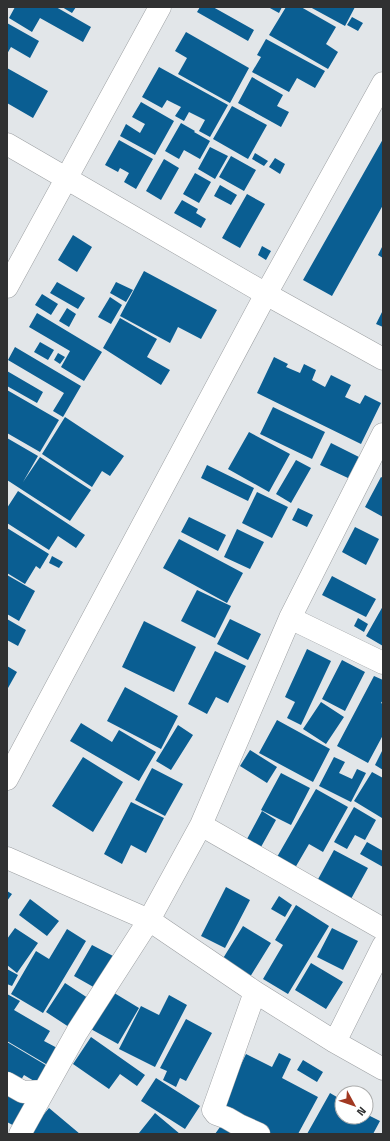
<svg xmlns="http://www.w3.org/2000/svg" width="390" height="1141" viewBox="0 0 390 1141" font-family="'Titillium Web',sans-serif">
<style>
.building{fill:#0a5e92}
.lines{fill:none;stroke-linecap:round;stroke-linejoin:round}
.minor-casing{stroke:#9da0a3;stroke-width:23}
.minor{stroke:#fff;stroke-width:22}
</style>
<rect width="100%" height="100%" fill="#e2e6e9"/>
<path class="building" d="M15,7H56L91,27L83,42L40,18L32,32L9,18Z
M62,7H76L72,13Z
M200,7H213L254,30L248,41L197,12Z
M268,7H282L279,13Z
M286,7H301L336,27L326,44L338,52L328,69L269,35Z
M310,7H355L345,26Z
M352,17L363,23L358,31L347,25Z
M7,23L39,41L30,58L11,47L7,54Z
M186,32L249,68L230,103L178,74L187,58L175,51Z
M266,39L325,71L315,88L297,78L289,92L252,72L261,57L257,55Z
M159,67L228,105L210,137L199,131L205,120L189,112L184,121L175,116L181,107L167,100L162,108L142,97Z
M7,68L48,91L33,118L7,103Z
M252,77L283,95L277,106L289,112L281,127L238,103Z
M141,102L174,121L155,155L120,136L126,124L140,133L145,124L132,117Z
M232,106L267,125L248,159L213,139Z
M181,123L195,131L194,132L210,141L200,159L184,150L179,159L165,151Z
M383,139V205L332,296L303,280Z
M119,140L153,159L136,189L124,182L129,173L120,168L118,172L105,165Z
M210,147L228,156L215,179L198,169Z
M255,153L268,161L264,166L252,159Z
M231,156L256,170L244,191L219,177Z
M275,158L285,164L280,174L269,167Z
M164,159L179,168L161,200L146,191Z
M195,173L211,182L199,203L183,194Z
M220,185L237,195L231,205L214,196Z
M247,194L265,204L240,248L222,238Z
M182,200L198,209L196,213L206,219L201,228L174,213Z
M73,235L92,247L77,272L58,260Z
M383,245V258L378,255Z
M262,246L271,251L266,260L258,255Z
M144,271L217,310L201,339L178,327L170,343L120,316Z
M57,282L85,298L78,309L50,293Z
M116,282L133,290L126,302L110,293Z
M42,294L58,304L51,315L35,305Z
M110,297L122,305L111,324L98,317Z
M67,308L76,314L69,327L59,321Z
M383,310V327L376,324Z
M37,313L102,352L84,381L61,367L70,351L29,327Z
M120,318L157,339L147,357L170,370L161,385L103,348Z
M40,342L54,350L48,360L34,352Z
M15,347L81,386L63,417L53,411L64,393L8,360Z
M58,353L65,357L60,364L54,360Z
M274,357L288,364L286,367L300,373L304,364L316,370L312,380L325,387L331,375L351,385L345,397L360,404L365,395L381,403L361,444L257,393Z
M7,371L43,392L37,403L7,386Z
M7,390L59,420L40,452L7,433Z
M273,407L325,432L312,459L260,434Z
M65,417L124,456L110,476L102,471L92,487L42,454Z
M249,432L290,454L269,492L228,469Z
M7,438L38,456L23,482L40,457L91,490L70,521L7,480Z
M331,443L359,457L348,478L320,465Z
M296,460L311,468L291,503L276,494Z
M207,465L254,488L248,501L201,478Z
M381,477L383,478V517L365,507Z
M18,491L85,535L76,548L58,536L49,550L7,523V508Z
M257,492L288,507L272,538L242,523Z
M298,508L313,515L307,527L292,520Z
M189,517L226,535L218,551L181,532Z
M355,527L379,539L366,565L342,552Z
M7,528L49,554L40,569L36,566L25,584L7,573Z
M237,529L264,542L250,569L224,557Z
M179,539L243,573L227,603L163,568Z
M52,556L63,562L59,568L49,563Z
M7,575L35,591L19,621L7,614Z
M332,576L376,599L366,617L322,595Z
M197,590L231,606L215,638L181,621Z
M383,606V646L366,636Z
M358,618L368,624L364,632L354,626Z
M7,619L26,630L18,646L7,640Z
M230,619L261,634L248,660L217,644Z
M144,621L196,647L174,692L122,667Z
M307,649L331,661L301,725L287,718L295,702L285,697Z
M215,651L246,666L228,703L216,697L207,714L188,704Z
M342,660L365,672L345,711L322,699Z
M7,666L17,672L8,688L7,687Z
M374,676L383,680V700L381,703L383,704V735L368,763L337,746Z
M125,687L178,716L161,749L107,721Z
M321,702L344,717L326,744L303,729Z
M277,720L330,749L313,782L259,753Z
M81,723L112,742L119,730L156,752L139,781L70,741Z
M178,725L193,735L171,770L156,761Z
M383,749V770L375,765Z
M250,750L277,767L267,783L240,766Z
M83,757L123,782L93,832L52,806Z
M334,757L345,762L339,773L352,779L357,769L366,773L351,802L319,786Z
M152,768L183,784L165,816L135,800Z
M372,772L383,778V816L382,818L354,801Z
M281,773L310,788L291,825L261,810Z
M316,789L348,807L323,852L309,844L295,868L277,857Z
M131,802L164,818L146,853L131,845L122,864L104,854Z
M354,807L376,820L365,840L355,835L347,849L334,842Z
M262,811L276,820L261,847L247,839Z
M367,842L383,851V867L360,854Z
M334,850L368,868L351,899L317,881Z
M226,887L250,900L225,948L201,936Z
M7,891L12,894L7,901Z
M279,896L292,905L285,917L271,909Z
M30,899L59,921L47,936L19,915Z
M296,905L329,926L288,994L263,979L283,945L275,940Z
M243,926L271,943L250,977L222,960Z
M15,928L38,943L17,973L7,965V939Z
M332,928L358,941L343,970L317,957Z
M67,929L86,941L43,1013L11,994L36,951L49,959Z
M92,945L115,957L97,989L74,976Z
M311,963L343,982L326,1009L295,990Z
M7,969L18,975L12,986L7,984Z
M65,983L91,1000L72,1029L46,1012Z
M111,991L139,1008L118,1044L89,1028Z
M7,994L20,1001L14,1010L50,1031L44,1041L61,1050L51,1067L7,1041Z
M169,995L187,1005L155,1067L119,1049L141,1006L159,1015Z
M186,1019L212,1033L186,1081L180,1078L176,1087L163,1080L167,1071L160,1068Z
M91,1037L145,1075L137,1086L120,1074L109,1089L73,1064Z
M7,1042L49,1067L39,1084L24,1075L18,1085L7,1079Z
M279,1053L291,1059L282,1078L318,1097L298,1134H270L219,1110L246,1054L272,1067Z
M303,1060L323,1072L317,1082L297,1070Z
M156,1078L200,1106L185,1129L141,1101Z
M7,1087L35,1103L20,1129L7,1122Z
M330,1093L342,1100V1117H366V1114L380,1121L373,1134H307Z
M49,1108L80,1134H33L30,1131Z
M155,1113L180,1134H141L139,1133Z
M225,1120L244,1134H215Z"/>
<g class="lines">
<defs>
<path id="minor" d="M7,144L266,294L383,359
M7,287L160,7
M290,618L383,663
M7,779L266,294L383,83
M201,825L383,929
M7,858L149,920L255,992L335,1042L383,1069
M255,992L213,1110L216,1114L227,1118L239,1125L259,1134
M335,1042L383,946
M7,1083L23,1092L43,1091
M20,1134L77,1032L149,920L201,825L290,618L383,434"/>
</defs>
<use href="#minor" class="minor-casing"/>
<use href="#minor" class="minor"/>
</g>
<rect width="390" height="1141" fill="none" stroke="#303132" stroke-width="16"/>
<g transform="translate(354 1105) rotate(130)"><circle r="19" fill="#ffffff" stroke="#acadad"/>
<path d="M0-3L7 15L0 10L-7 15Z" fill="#a13821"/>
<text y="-6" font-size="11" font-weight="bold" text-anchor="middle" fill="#303132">N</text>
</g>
</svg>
